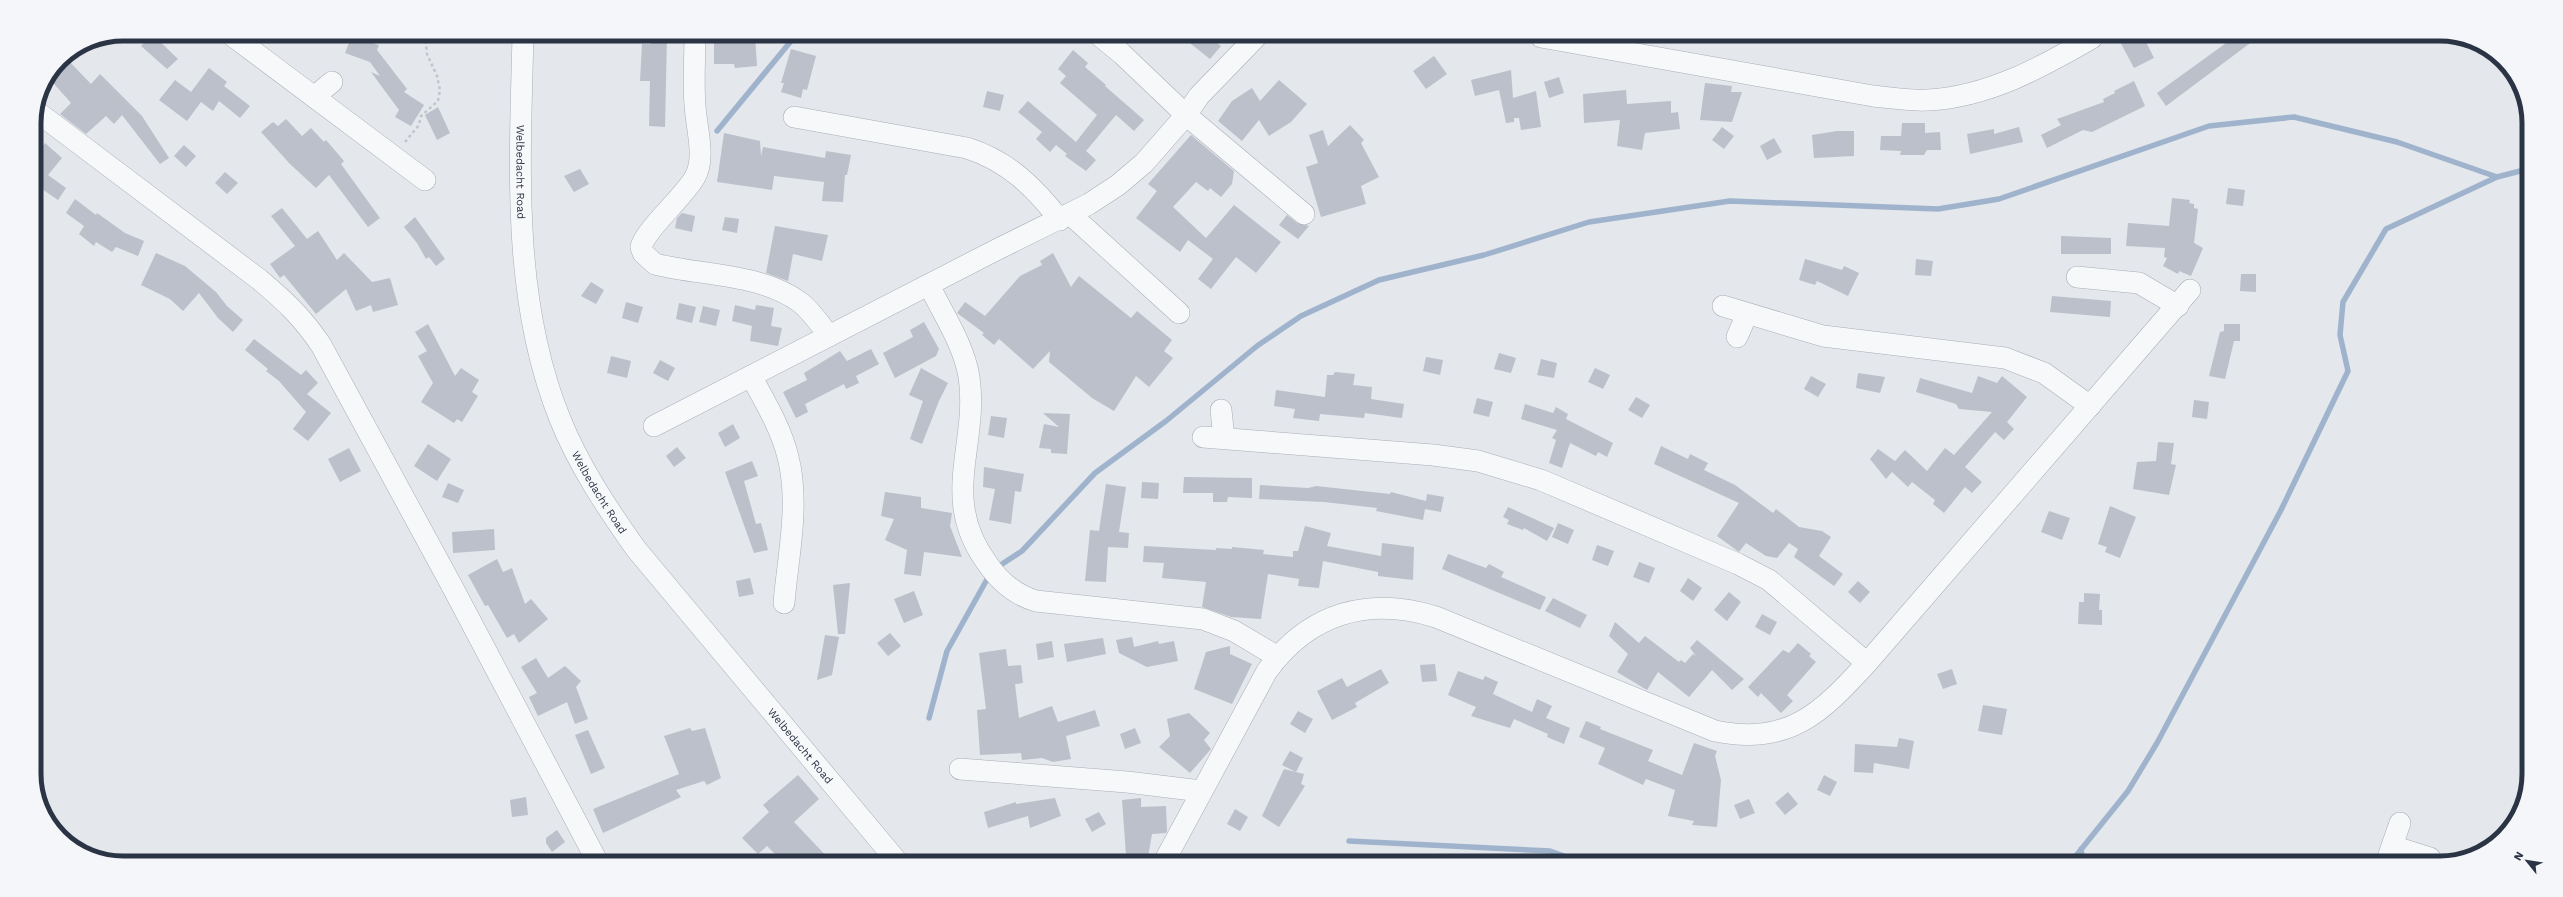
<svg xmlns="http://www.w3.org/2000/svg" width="2563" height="897" viewBox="0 0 2563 897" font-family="'Work Sans',sans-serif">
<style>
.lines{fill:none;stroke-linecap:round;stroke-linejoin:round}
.stream{stroke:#9fb4cc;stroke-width:5.5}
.building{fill:#bbc0ca}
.minor-casing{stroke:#a9aeb7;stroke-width:22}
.path{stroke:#c2c5cb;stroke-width:2.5;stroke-dasharray:3 3;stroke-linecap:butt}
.minor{stroke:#f7f8fa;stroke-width:21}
.labels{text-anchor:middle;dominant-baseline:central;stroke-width:3;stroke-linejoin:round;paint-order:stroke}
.street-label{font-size:11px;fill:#2b3445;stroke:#f4f6f9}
.rim{fill:none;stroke:#2b3445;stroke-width:5}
</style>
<rect width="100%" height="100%" fill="#e4e7ec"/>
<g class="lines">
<path class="stream" d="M717,131L796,35
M996,568L1022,551L1095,473L1166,421L1257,346L1301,316L1379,280L1484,255L1589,222L1730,201L1938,209L1999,199L2209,126L2294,117L2397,142L2497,177
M929,718L947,651L990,574
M1349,841L1550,851L1578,861
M2081,849L2083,862
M2071,862L2128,791L2157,743L2281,510L2348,371L2340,335L2343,302L2386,229L2497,177L2528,169"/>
</g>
<path class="building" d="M152,34L178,59L167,69L141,46Z
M361,34H366L372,43L379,45L377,50L407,89L404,92L424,105L411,126L395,117L399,110L371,72L380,76L370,62L345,53L352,35L358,37Z
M651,35H667L665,127L649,126L650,81H640L642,44H651Z
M714,35H755L757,66L735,68L734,64H714Z
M1181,36H1208L1221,46L1210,59Z
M2118,38H2144L2154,58L2134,68Z
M2233,38H2257L2166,106L2157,93Z
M791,49L816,56L807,90L803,89L801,98L781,92L784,83H781Z
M1073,50L1088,63L1085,67L1106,85L1105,86L1144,120L1134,131L1116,115L1086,151L1096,160L1086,171L1065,156L1067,154L1056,145L1050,152L1036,139L1042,132L1018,112L1028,101L1076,142L1097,115L1060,83L1066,76L1058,69Z
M1434,56L1447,74L1426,89L1413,71Z
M66,58L91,84L100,74L142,116L169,158L160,164L122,115L114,124L106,116L86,134L60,114L71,103L48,77Z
M209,68L227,82L224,86L250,106L240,118L219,101L213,111L201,102L187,121L159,100L175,80L191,92Z
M1511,70L1513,98L1536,91L1541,127L1521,130L1519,118H1514V122L1506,123L1499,90L1475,96L1471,80Z
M1559,77L1564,93L1549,98L1544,82Z
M1279,80L1307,104L1291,122L1269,136L1259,120L1242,141L1218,121L1232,101L1252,88L1260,101Z
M2134,81L2145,106L2092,132L2083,130L2047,148L2041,135L2061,125L2057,119L2104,102L2103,99L2115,93L2114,91Z
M1705,83L1732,86L1731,92H1742L1732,122L1700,120Z
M1626,90L1627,104L1671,101V113L1678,112L1680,129L1645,133L1642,150L1617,146L1620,120L1584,123L1583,94Z
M987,91L1004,95L1000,111L983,107Z
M438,107L450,133L437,140L425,115Z
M286,119L302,136L311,128L324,142L326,140L344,161L341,164L380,218L368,227L329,175L316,188L290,164L261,132L273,122L278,126Z
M1902,123H1925V133L1940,132L1941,150H1927L1924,155H1900L1901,151L1880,150L1881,136H1901Z
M1350,125L1364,140L1361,143L1379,177L1361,186L1366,204L1321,217L1306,167L1318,163L1309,135L1323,130L1328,146Z
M1722,127L1734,136L1724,149L1712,140Z
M2019,127L2023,142L1970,154L1967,134L1994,129V134Z
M1837,131H1854V156L1814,158L1812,135Z
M724,133L760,141L761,156L763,147L825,158L826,151L851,155L847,175H845L843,202L822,201L824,182L774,176L772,190L717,182Z
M1191,135L1234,171L1232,184L1221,197L1210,188L1208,191L1196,182L1173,207L1206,238L1234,205L1281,242L1256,273L1236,257L1211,289L1198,279L1213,259L1188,240L1180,252L1136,218L1157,191L1148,184Z
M1774,138L1782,152L1767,160L1760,146Z
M45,143L62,158L48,175L66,188L58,200L39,187L34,193V157Z
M184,145L196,156L186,167L174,156Z
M580,169L589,184L574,192L564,176Z
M225,172L238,183L227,194L215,183Z
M2228,188L2245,190L2243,206L2226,204Z
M2172,198L2190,200L2189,203L2194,204V208L2198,209L2194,243L2203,248L2191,276L2179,271L2178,274L2163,266L2167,258L2164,257L2165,248L2126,246L2128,223L2169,226Z
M75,199L96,215L97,213L125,233L144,241L138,256L116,247L112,252L96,242L94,246L79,234L84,226L66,213Z
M282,208L307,239L318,231L337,260L344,253L372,282L390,278L398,305L373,312L371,305L356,311L346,289L316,314L284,275L280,278L270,264L295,246L271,216Z
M682,213L695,216L692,232L675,228L677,218Z
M1287,215L1297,223L1309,226L1298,239L1279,225Z
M415,217L445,259L436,266L429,257L426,259L417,243L404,227Z
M725,217L739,219L737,233L722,230Z
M775,226L828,235L822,261L793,254L788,281L766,273Z
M2061,236L2111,238V254H2061Z
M156,253L185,266L216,292L227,306L243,320L233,332L218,318L199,293L183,311L170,299L141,285Z
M1053,253L1071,287L1079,276L1131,318L1137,311L1172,340L1164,351L1173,358L1149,387L1136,376L1114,411L1092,398L1049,362L1050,351L1033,369L999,339L994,345L982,335L984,333L957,313L965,302L985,316L1020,276L1042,265L1040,261Z
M1805,259L1842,270L1844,266L1859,273L1848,296L1817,281L1815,285L1799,280Z
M1916,259L1933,261L1931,276L1915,275Z
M2241,274H2256V292L2240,291Z
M591,282L604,290L596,304L581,296Z
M2052,296L2111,301L2110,317L2050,312Z
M626,302L643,307L638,323L622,318Z
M679,303L696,307L692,323L676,319Z
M735,305L755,310L756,305L774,308L771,326L782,328L778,346L750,341L752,326L732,321Z
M703,306L720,310L716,326L699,322Z
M924,322L939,349L936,356L895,378L883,353L913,337L910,330Z
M428,324L455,376L461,368L479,380L472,392L478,396L462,422L457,419L454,423L421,402L433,383L418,356L427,351L415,332Z
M2224,324H2240V341H2234L2225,379L2209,376L2220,332L2224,331Z
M254,339L301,375L306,370L318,383L307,394L331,413L308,441L293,429L306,412L279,381L266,371L268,369L245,350Z
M871,349L879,364L856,376L859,383L846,389L844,384L805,404L808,412L796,418L783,392L807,380L804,373L840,351L847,361Z
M1499,353L1516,358L1511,373L1494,369Z
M611,356L631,361L627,378L607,373Z
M1426,357L1443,360L1440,375L1423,371Z
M1541,359L1557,363L1554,378L1537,375Z
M660,360L675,368L668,381L653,373Z
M921,368L948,383L939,401L922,444L910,439L923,401L909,395Z
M1595,368L1610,375L1603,389L1588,382Z
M1335,372L1355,374L1353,385L1372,387L1371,399L1404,404L1402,418L1365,413L1364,418L1320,414L1319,421L1293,418L1295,409L1274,406L1276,390L1325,397L1327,375H1333Z
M1858,373L1885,377L1880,393L1856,388Z
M1811,376L1826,384L1818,397L1804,389Z
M1978,376L1997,383L2002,376L2027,397L2007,422L2014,429L2004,440L1995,432L1965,467L1982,482L1972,493L1965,487L1944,513L1933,504L1935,500L1912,482L1908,487L1892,472L1886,479L1870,459L1878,449L1895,461L1905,450L1927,471L1945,448L1954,455L1992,412L1959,409L1956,404L1916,392L1920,378L1972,393Z
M1636,397L1650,405L1642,418L1628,410Z
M1477,398L1493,402L1489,417L1473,413Z
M2194,400L2209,402L2207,419L2192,417Z
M1525,404L1553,413L1556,407L1568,414L1566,419L1613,443L1607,457L1598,452L1596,456L1570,443L1562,468L1549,463L1556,440L1552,438L1557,430L1521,419Z
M1043,413L1070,414L1067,454L1051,453V449L1039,448L1044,424L1059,427Z
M991,416L1007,418L1004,438L988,435Z
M733,424L740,438L725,447L718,433Z
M2158,442L2174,443L2171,464L2176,465L2169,495L2133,489L2137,462L2156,461Z
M428,444L451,459L437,481L414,466Z
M1661,446L1688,459L1690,454L1708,463L1704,470L1735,485L1773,513L1776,509L1799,527L1822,531L1831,537L1819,556L1843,574L1834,586L1794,557L1798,549L1789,543L1777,558L1766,556L1746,543L1739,552L1717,536L1739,503L1654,464Z
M677,447L686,458L674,467L666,456Z
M349,448L361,471L340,482L328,459Z
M752,461L758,476L744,481L756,524L761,523L768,550L754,553L725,472Z
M984,467L1024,474L1021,492L1015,491L1011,524L989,520L995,489L983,487Z
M1184,477L1252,478V498L1228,497L1227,502H1213V493H1183Z
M1142,482L1159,483L1158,499L1141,498Z
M448,483L464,490L458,503L442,497Z
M1106,484L1126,487L1119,532L1129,533L1128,548L1108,547L1106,582L1085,581L1090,530L1099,531Z
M1260,485L1308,488L1316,486L1390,494L1391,492L1426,501L1427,494L1444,497L1441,512L1425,509L1423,520L1376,511L1377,508L1324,502L1259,499Z
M885,492L921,497V508L952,513L950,526L962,557L924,552L921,576L904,574L907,550L885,540L894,519L881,516Z
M2110,506L2136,517L2120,558L2105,552L2107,547L2098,544Z
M1508,507L1554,528L1547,541L1524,528L1523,530L1507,524L1509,520L1503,517Z
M2049,511L2070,518L2062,540L2041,532Z
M1558,523L1574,530L1568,544L1552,537Z
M1305,526L1331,533L1327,546L1381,556L1382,543L1414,547L1413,580L1378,576V572L1323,561L1319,588L1298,586L1299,579L1268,574L1261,619L1231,617L1202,607L1206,582L1162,578L1164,563L1143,562L1144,546L1216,550V548L1232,549V547L1264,550L1263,554L1293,557V551H1298Z
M494,529L495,550L453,553L452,532Z
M1597,545L1614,551L1608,566L1592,560Z
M1448,554L1486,568L1489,564L1504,572L1501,577L1546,597L1540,610L1442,569Z
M497,559L503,572L512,568L525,604L531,599L548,619L519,643L514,634L507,638L488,605L485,606L468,575Z
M1639,562L1655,568L1649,583L1633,577Z
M750,578L754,594L739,597L736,581Z
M1688,578L1702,588L1693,601L1680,591Z
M1858,581L1870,592L1860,603L1848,592Z
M850,583L845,634H838L833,585Z
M914,591L923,615L904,623L894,599Z
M1729,592L1741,602L1727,621L1714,610Z
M2084,593L2100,594L2099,610H2102V625L2078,624L2079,602H2084Z
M1553,598L1587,615L1580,628L1545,611Z
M1762,614L1777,622L1770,635L1755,627Z
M1615,622L1639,643L1645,636L1679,662L1681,660L1685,663L1693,654L1696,656L1690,648L1697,640L1744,679L1732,690L1712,670L1689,697L1658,672L1647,690L1617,672L1628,654L1609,636Z
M890,633L901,646L888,656L877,643Z
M825,635L839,637L832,675L817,680Z
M1132,637L1134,647L1158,641L1159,644L1174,641L1178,661L1147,667L1119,653L1116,640Z
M1103,638L1106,654L1067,662L1064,644Z
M1052,641L1054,657L1038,660L1036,644Z
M1798,643L1811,654L1809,656L1816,662L1787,695L1793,701L1781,713L1761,693L1758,697L1748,687L1783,650L1789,653Z
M1230,646V654L1252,664L1232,704L1194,689L1206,652Z
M1006,649L1008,666L1021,665L1023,683L1015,684L1019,718L1052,706L1058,722L1095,710L1100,726L1066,736L1071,759L1053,762L1042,758L1022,760L1021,753L980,755L977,710L986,709L979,653Z
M536,658L548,678L565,666L581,681L576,687L588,719L575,724L567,702L538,716L529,697L537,693L521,667Z
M1435,664L1437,681L1422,682L1420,665Z
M1381,669L1389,683L1355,703L1357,707L1332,720L1317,691L1342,678L1347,687Z
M1952,669L1957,684L1943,689L1937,674Z
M1458,671L1483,680L1485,676L1498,682L1493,694L1532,712L1537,699L1552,706L1546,718L1570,728L1564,744L1547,737L1548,734L1514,719L1510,728L1471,716L1476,707L1448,695Z
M1983,705L2007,709L2002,735L1978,731Z
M1298,711L1313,719L1305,733L1290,724Z
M1189,713L1210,733L1204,740L1211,749L1190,773L1159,747L1170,736L1167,719Z
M1586,721L1601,727L1600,729L1653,750L1648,761L1682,775L1694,743L1717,751L1715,756L1721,780L1717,827L1692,825L1694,821L1668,816L1675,790L1646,779L1643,785L1598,764L1605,748L1579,737Z
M690,728L692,731L705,728L721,778L707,785L704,781L676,790L681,797L603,833L593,809L679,774L664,736Z
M1135,728L1141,743L1125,749L1120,734Z
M588,730L605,768L591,774L575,735Z
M1899,738L1914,741L1909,769L1874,763L1873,773L1854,772L1855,744L1897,747Z
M1290,751L1303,758L1296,772L1282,765Z
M1284,769L1304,774L1301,784L1305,786L1279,827L1262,816Z
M798,775L819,799L794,822L830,860H781L767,846L758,854L742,838L769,812L763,805Z
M1824,775L1837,782L1830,796L1817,790Z
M1788,792L1798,804L1785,815L1775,803Z
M526,797L528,815L512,817L510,800Z
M1055,798L1061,816L1030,828L1028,816L988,828L984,812L1016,802V804Z
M1141,798V807L1166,806L1167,831L1166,833L1152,834L1148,857L1126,855L1122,800Z
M1749,799L1755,813L1740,819L1734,805Z
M1235,809L1248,817L1240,831L1227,824Z
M1099,812L1106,824L1092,832L1085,819Z
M557,830L565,842L552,852L546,843V838Z"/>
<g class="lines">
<defs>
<g id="minor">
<path d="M230,34L425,180"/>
<path id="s1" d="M523,35C520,163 511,298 560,419C579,466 607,508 636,549L896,860"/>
<path d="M695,35C695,58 693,82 695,105C696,127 706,157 695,177C683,198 645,230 641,247L643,253L655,264C702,276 761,273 801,303C812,312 820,324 829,336"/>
<path d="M1100,36L1122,54L1186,115L1304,214"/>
<path d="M1541,37L1873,96C1891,98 1910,101 1928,100C1988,97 2042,67 2092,38"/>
<path d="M314,97L332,82"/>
<path d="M36,111L260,280C286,302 302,317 321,345L453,588L596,859"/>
<path d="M794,117L967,148C1008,161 1034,187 1060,220"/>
<path d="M1070,214L1179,313"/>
<path d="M2077,277L2139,283L2178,306"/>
<path d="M929,285C943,314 964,345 969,377C979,445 939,498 987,563C999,581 1016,595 1036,601L1203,619L1234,631L1278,657"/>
<path d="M1723,306L1823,336L2005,358L2044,373L2090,406"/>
<path d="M1737,337L1747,314"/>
<path d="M751,376C765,402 781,428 788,457C800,504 788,555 784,603"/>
<path d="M1221,410L1224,438"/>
<path d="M654,426L998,249L1089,204L1118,185L1144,163L1186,115L1199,96L1257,36"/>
<path d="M1203,437L1433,455L1478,461L1541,480L1738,564L1769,580L1867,663"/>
<path d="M960,769L1127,782L1201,791"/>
<path d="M2392,846L2430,858"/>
<path d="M1165,860L1267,671C1309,613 1368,596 1436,617L1715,731C1789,746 1821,713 1867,663L2190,290"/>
<path d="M2386,863L2400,823"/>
</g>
</defs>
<use href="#minor" class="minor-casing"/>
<path class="path" d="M405,142L419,125L421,116L438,101L440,90L437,76L427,54L425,35"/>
<use href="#minor" class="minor"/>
</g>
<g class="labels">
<g class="street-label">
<text stroke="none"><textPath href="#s1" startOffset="137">Welbedacht Road</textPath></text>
<text stroke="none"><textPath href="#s1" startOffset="472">Welbedacht Road</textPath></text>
<text stroke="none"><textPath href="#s1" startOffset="796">Welbedacht Road</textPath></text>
</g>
</g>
<path d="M0 0H2563V897H0ZM123 41H2440A82 82 0 0 1 2522 123V774A82 82 0 0 1 2440 856H123A82 82 0 0 1 41 774V123A82 82 0 0 1 123 41Z" fill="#f4f6f9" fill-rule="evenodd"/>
<path class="rim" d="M123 41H2440A82 82 0 0 1 2522 123V774A82 82 0 0 1 2440 856H123A82 82 0 0 1 41 774V123A82 82 0 0 1 123 41Z"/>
<g transform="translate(2527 861) rotate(300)" stroke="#f4f6f9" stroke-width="3" paint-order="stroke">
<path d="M0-3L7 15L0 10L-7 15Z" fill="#2b3445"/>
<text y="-6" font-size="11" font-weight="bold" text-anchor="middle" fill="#2b3445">N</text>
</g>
</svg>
